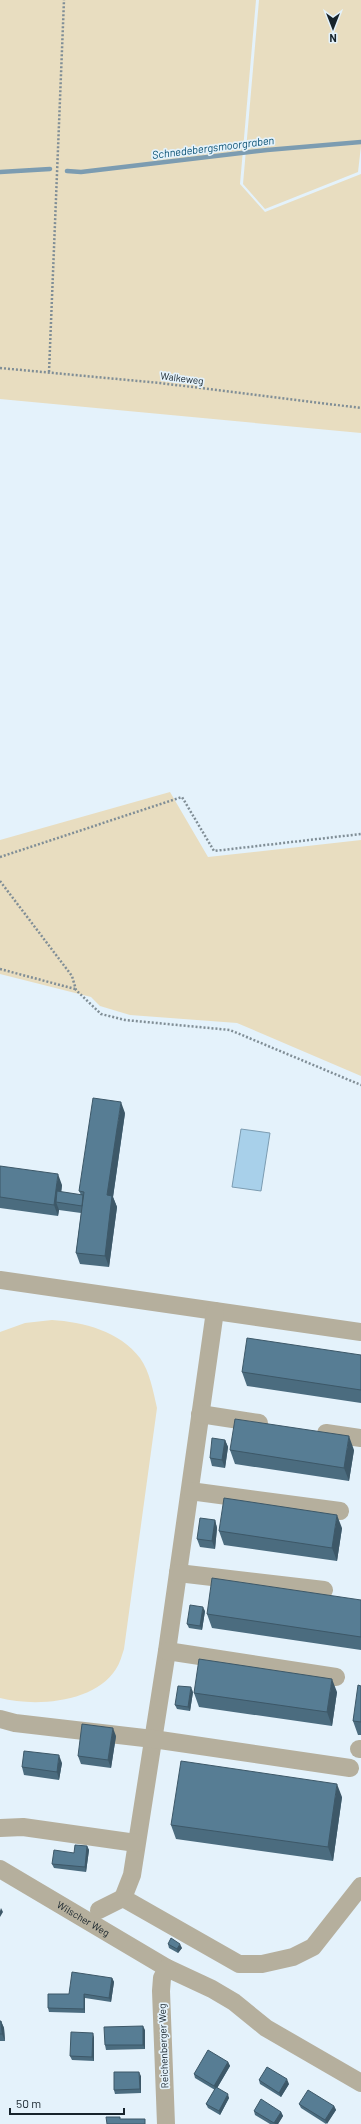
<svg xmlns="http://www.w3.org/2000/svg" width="361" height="2124" viewBox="0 0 361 2124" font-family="Barlow,sans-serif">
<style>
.green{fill:#e8ddc0}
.water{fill:#a8d0ea;stroke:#7c9cb1}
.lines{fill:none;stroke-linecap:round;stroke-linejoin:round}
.stream{stroke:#7c9cb1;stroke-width:4.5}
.path{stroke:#808e96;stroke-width:2.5;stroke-dasharray:2 2;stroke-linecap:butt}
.minor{stroke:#b5af9d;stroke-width:18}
.wall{fill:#4b6c7f}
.shaded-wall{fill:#3d5868}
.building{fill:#577d94;stroke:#3d5868}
.labels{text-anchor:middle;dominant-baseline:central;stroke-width:3.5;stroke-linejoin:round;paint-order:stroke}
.street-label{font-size:10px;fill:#16232b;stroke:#e4f2fb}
.water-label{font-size:11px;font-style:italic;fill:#0b5274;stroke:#e4f2fb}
</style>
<rect width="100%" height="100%" fill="#e4f2fb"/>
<path class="green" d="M0,0H256L240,184L265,212L361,174V433L0,399Z
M259,0H361V146L358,172L265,209L243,184Z
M170,792L208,857L361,840V1076L237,1023L130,1015L100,1006L91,997L0,974V840Z
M52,1320C83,1322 120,1331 140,1358C150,1372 153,1391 157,1408L124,1649C122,1655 120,1663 116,1669C95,1703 35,1707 0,1698V1332L25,1323Z"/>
<path class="water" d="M241,1129L270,1133L261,1191L232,1187Z"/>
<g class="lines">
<path class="stream" d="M67,171L81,172L267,150L361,142
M0,172L50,169"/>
<path class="path" d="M0,368L160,383L361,408
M49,372L64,0
M0,857L182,797L214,851L361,834
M0,881L72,976L76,990L101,1014L125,1020L230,1030L361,1085
M0,969L75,989"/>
<g class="minor">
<path d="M0,1280L361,1332"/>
<path d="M215,1311L167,1651L132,1875L123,1898L239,1964H262L293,1957L313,1947L361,1886"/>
<path d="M200,1414L259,1423"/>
<path d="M326,1433L361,1438"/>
<path d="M190,1491L340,1511"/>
<path d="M178,1573L324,1590"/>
<path d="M167,1651L336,1677"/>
<path d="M0,1719L15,1723L153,1739L350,1768"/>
<path d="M359,1749H361"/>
<path d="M0,1828L23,1827L136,1843"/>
<path id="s1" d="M0,1869L167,1968L212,1989L234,2002L266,2028L361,2083"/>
<path d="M99,1910L123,1898"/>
<path d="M166,2124L161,1991L162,1978L167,1968"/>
</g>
</g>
<path class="wall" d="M125,1113L113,1197L117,1207L109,1267L80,1264L76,1253L81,1213L59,1210L58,1216L0,1208V1166L62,1185L61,1192L81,1195L79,1191Z
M361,1355V1403L247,1386L242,1372Z
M225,1440L228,1447L225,1468L212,1466L210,1458Z
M230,1450H354L349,1481L235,1464Z
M215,1520L217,1528L215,1549L200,1547L197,1539Z
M342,1528L337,1561L224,1545L219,1531Z
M361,1600V1650L212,1628L207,1614Z
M205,1611L202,1630L189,1628L187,1624Z
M361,1686V1735H358L353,1721Z
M193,1692L190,1711L177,1709L175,1705Z
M337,1692L332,1726L199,1707L194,1693Z
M116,1736L111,1768L81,1764L78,1756Z
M62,1763L59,1780L24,1775L22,1767Z
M342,1797L333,1861L176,1839L171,1825Z
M87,1846L89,1850L86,1872L54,1868L52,1864Z
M168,1944L182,1948L178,1953L169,1948Z
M112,1978L114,1982L111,2002L85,1998V2013L49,2012L48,2008L69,1994Z
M0,2021H1L4,2028L5,2041H0Z
M145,2030V2049L106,2050L105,2045Z
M94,2037V2061L72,2060L70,2056Z
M228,2062L230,2066L217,2088L229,2098L220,2115L208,2108L206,2104L215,2090L195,2078L194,2074Z
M141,2076V2093L115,2094L114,2090Z
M259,2080L289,2084L281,2097L260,2084Z
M299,2104L334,2106L336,2110L326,2124L301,2108Z
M254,2111L281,2112L283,2116L278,2124H270L255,2115Z"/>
<path class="shaded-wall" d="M121,1102L125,1113L113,1197L117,1207L109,1267L105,1256L107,1195Z
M58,1174L62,1185L60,1203L56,1202L59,1210L58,1216L54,1205Z
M349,1436L354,1450L349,1481L344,1468Z
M225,1440L228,1447L225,1468L222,1460Z
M337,1515L342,1528L337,1561L332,1548Z
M215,1520L217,1528L215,1549L212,1541Z
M203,1607L205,1611L202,1630L200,1626Z
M332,1679L337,1692L332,1726L327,1712Z
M191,1687L193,1692L190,1711L188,1707Z
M113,1728L116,1736L111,1768L108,1760Z
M59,1755L62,1763L59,1780L57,1772Z
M337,1784L342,1797L333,1861L328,1847Z
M87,1846L89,1850L86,1872L85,1867Z
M1,1908L3,1912L0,1917V1911Z
M180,1944L182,1948L178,1953L177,1949Z
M112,1978L114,1982L111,2002L109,1998Z
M84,1994L85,1998V2013L84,2009Z
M1,2021L4,2028L5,2041L2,2034Z
M143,2026L145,2030V2049L143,2045Z
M93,2033L94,2037V2061L92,2057Z
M228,2062L230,2066L216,2090L214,2086Z
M139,2072L141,2076V2093L140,2089Z
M287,2079L289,2084L281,2097L279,2093Z
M228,2094L229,2098L220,2115L219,2111Z
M334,2106L336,2110L327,2124L325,2120Z
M281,2112L283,2116L278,2124H275L274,2123Z"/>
<path class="building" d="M93,1098L121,1102L107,1195L112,1196L105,1256L76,1253L84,1192L79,1191Z
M0,1166L58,1174L54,1205L0,1197Z
M57,1191L83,1195L82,1206L56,1202Z
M247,1338L361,1355V1390L242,1372Z
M235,1419L349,1436L344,1468L230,1450Z
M212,1438L225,1440L222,1460L210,1458Z
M224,1498L337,1515L332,1548L219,1531Z
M200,1518L215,1520L212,1541L197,1539Z
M212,1578L361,1600V1637L207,1614Z
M190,1605L203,1607L200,1626L187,1624Z
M199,1659L332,1679L327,1712L194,1693Z
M358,1685L361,1686V1722L353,1721Z
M178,1686L191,1687L188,1707L175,1705Z
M82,1724L113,1728L108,1760L78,1756Z
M24,1751L59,1755L57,1772L22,1767Z
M181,1761L337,1784L328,1847L171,1825Z
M75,1845L87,1846L85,1867L52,1864L54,1850L74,1853Z
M171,1938L180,1944L177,1949L168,1944Z
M72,1972L112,1978L109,1998L84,1994V2009L48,2008V1994H69Z
M0,2021H1L2,2034H0Z
M143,2026V2045H105L104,2027Z
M71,2032L93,2033L92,2057L70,2056Z
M208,2050L228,2062L214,2086L194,2074Z
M267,2067L287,2079L279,2093L259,2080Z
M114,2072H139L140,2089L114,2090Z
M216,2087L228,2094L219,2111L206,2104Z
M308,2090L334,2106L325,2120L299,2104Z
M261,2099L281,2112L274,2123L254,2111Z
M106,2117H120V2119H145V2124H107Z"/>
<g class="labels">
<g class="street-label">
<text transform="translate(182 378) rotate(7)">Walkeweg</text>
<text stroke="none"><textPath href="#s1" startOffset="97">Wilscher Weg</textPath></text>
<text transform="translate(163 2046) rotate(-92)">Reichenberger Weg</text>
</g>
<g class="water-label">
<text transform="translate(213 147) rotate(-7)">Schnedebergsmoorgraben</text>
</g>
</g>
<g transform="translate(333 28) rotate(180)" stroke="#e4f2fb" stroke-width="3" paint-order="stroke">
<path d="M0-3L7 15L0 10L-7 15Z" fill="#16232b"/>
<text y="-6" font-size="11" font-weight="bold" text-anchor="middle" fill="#16232b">N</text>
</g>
<path d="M10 2108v6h114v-6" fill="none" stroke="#16232b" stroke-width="2"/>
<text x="16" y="2108" font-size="12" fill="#16232b" stroke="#e4f2fb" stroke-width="3" paint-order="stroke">50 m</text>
</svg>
